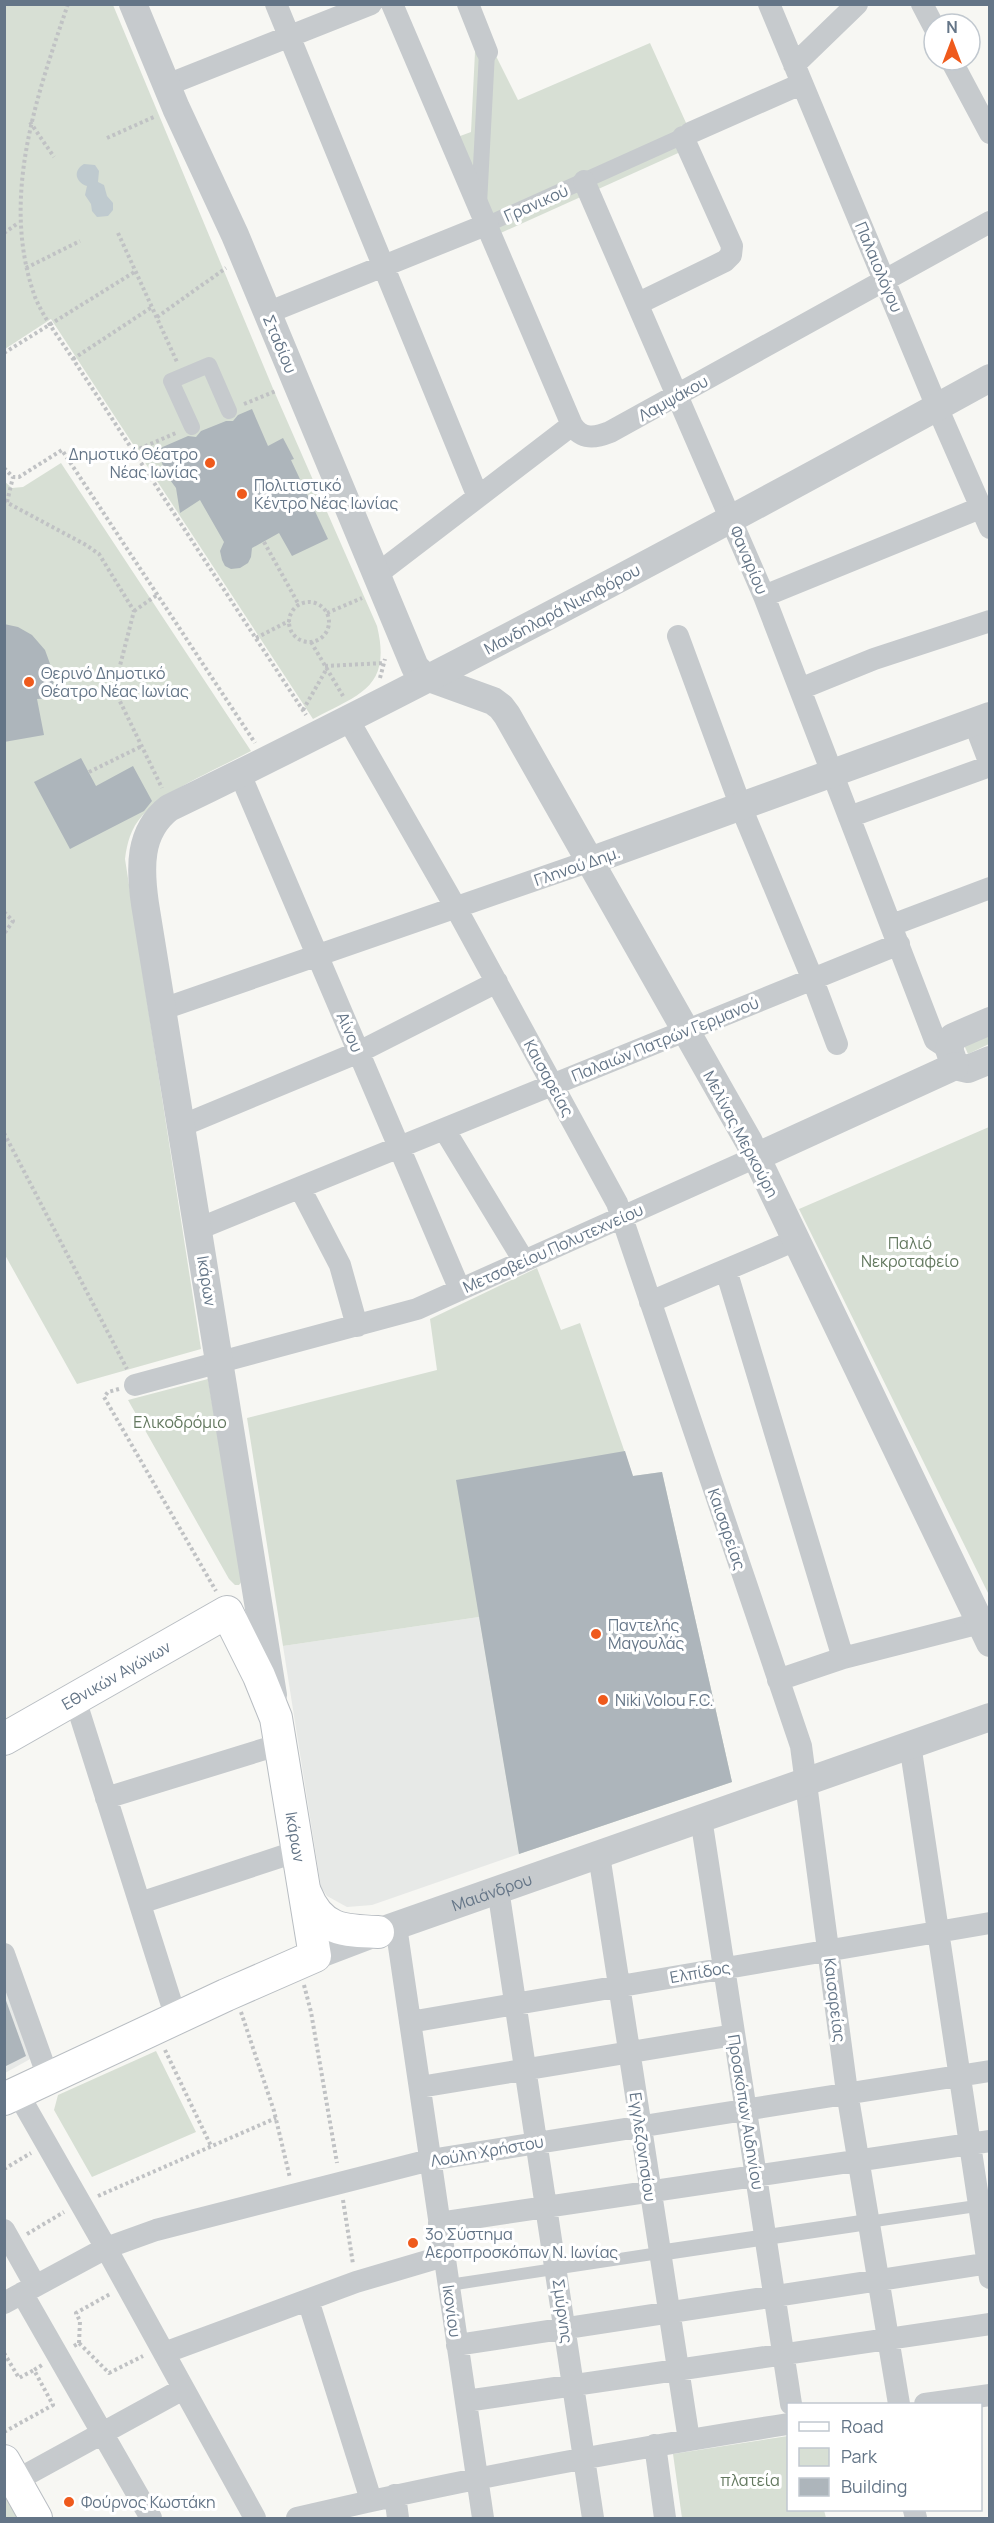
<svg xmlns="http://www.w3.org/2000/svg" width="994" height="2523" viewBox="0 0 994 2523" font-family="Manrope,sans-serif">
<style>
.built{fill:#e7e9e7}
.green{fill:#d7dfd4}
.water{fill:#bfcacf}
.building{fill:#adb5bb}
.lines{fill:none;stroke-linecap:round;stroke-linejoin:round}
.secondary-casing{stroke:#b8bdc2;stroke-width:34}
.path{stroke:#c0c2c4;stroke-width:4;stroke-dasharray:3 3;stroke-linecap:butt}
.service{stroke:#c6cacd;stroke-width:12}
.pedestrian{stroke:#c6cacd;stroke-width:16}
.minor{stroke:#c6cacd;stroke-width:22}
.tertiary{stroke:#c6cacd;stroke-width:28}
.secondary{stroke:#fff;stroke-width:32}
.poi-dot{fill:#ef5a1c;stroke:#fff;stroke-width:2}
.labels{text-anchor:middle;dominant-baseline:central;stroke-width:6;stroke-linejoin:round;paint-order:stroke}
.street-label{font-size:16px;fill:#647587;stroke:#fff}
.poi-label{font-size:16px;fill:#647587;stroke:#fff;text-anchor:start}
.park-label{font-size:16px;fill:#63785f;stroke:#fff}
</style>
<rect width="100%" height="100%" fill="#f7f7f3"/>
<path class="built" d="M479,1617L519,1854L372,1905L347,1907L327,1896L321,1887L283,1646Z
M4,1980L32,2058L5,2073H4Z"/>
<path class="green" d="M5,5H113L274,391L377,626C392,688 359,694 313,719L51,319L5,349Z
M650,43L696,145L494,236L452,139L471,132L475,52L495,54L518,100Z
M61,463L251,751C220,768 165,790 142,816C131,828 127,843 125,859L201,1349L77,1384L5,1255L4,481L12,488L23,487Z
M989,1034V1044L968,1054L964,1045Z
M989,1127V1595L799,1209Z
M537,1268L561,1330L580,1323L633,1476L662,1472L732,1782L519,1854L479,1617L283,1646L247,1418L437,1370L430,1319Z
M208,1379L242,1581L239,1585H235L229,1579L128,1400Z
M156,2051L196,2132L92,2177L54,2110L58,2095Z
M788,2436V2510H824L826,2518H682L673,2454Z
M5,2491L19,2518H5Z"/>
<path class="water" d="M84,164L95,165L99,171L98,182L104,185L107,196L113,203V210L108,216L97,217L92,211L91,204L85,195L87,186C75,182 73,170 84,164Z"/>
<path class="building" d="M252,409L268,446L283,438L294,459L291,460L328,539L292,556L279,533L252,548L251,557L248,563L240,568L231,569L225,566L222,560L220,551L224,542L200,500L180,513L176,488L165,473L158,449L188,436L196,437L201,431L226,421H233L238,415Z
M4,624L18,627L32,635L45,650L53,672L54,698L37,699L44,735L4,742Z
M81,758L96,786L133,766L152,801L144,811L70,849L34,782Z
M625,1451L633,1476L662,1472L732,1782L519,1854L456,1480Z
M4,1995L26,2056L4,2067Z"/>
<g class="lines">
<defs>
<g id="secondary">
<path id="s2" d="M4,1739L227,1612L259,1676L276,1718L315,1956L226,1995L4,2099"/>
<path d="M306,1894C320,1930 344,1931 378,1932"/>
<path d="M4,2461L36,2518"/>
</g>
</defs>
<use href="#secondary" class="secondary-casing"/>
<path class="path" d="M68,4C36,98 0,199 35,297C44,319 60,339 73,359L306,715
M30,122L54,157
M107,138L156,116
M4,233L18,223
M118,233L177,362
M26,268L80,241
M157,317L226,268
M4,353L136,271
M73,359L152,307
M244,404L276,391
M134,451L176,433
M4,468L13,477H19L62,450L255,743
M4,501L86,545L99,554L134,611L114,689L162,788
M7,502L13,477
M264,542L299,605
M289 622a20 20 0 1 1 40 0a20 20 0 1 1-40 0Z
M134,611L157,595
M327,613L362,598
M256,638L289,621
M311,642L343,696
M325,666L385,663
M380,678L385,659
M54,692L114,689
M303,710L326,670
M89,772L142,746
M4,912L13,921L4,934
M4,1133L127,1369
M119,1389L108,1392L104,1397L216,1591
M304,1985L311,2012L337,2163
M241,2012L274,2111L290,2178
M165,2050L211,2146
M4,2169L31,2153
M98,2196L276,2118
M343,2200L353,2264
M27,2234L64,2212
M79,2343L80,2321L76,2313L110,2294
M74,2346L79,2343L109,2373L143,2356
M4,2353L19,2378L34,2370
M4,2432L53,2405L34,2370L42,2365"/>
<path class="service" d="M868,2222L983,2205
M449,2285L659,2253"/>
<path class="pedestrian" d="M479,204L487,52
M488,224L690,133
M192,427L171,381L209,365L229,411
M659,2253L868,2222"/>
<path class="minor" d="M276,4L478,497
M392,4L572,425
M468,4L487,52
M769,4L937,407L990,528
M922,4L934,27
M951,60L990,133
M794,65L857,4
M167,85L371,4
M690,133L801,84
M584,181L764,596L935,1040L949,1049
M639,303L725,261L731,255L732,246L683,137
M267,313L488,224
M376,575L572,425C582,440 595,438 610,432L990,222
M764,596L980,508
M678,636L741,807L813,980L837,1044
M800,689L874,659L990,621
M349,721L456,908L617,1203L801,1746L847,2092L899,2404
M974,722L990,764
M240,774L460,1290
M849,817L990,766
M892,925L990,888
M163,1009L590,861
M181,1126L359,1052L497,982
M444,1129L524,1261
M300,1188L340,1265L357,1326
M198,1229L899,944
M726,1270L843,1658
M650,1302L796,1240
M135,1385L417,1309L756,1157
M778,1680L843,1658L980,1623
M75,1699L176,2018
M910,1744L990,2278
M106,1798L281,1744
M701,1818L791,2404
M599,1855L689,2440
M498,1889L593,2518
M140,1903L298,1851
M396,1926L483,2518
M4,1954L48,2077
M410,2022L990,1923
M420,2087L734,2035
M17,2092L106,2248L255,2518
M439,2223L990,2141
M4,2230L35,2285
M22,2293L151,2518
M308,2300L371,2500
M4,2303L106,2248L156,2230L430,2160L990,2071
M457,2345L990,2263
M164,2353L356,2282L444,2256
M466,2401L990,2324
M925,2404L990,2395
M655,2445L665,2518
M15,2481L183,2389
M395,2495L398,2518
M914,2510L916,2518
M297,2518C461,2479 622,2450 788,2424"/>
<g class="tertiary">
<path d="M133,4L176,108L235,235L415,667L424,676L493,701L501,707L507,715L749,1142L990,1643"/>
<path d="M590,861L990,716"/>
<path d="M990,1021L953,1037L949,1049L955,1066L968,1069L990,1060"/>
<path d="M756,1157L955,1066"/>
<path d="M273,1695L145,904C140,869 138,832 169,808C447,673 719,527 990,378"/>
<path id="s1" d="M315,1956L378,1932L990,1717"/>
</g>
<use href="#secondary" class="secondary"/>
</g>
<g class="poi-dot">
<circle cx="210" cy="463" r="6"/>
<circle cx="242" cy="494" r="6"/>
<circle cx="29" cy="682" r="6"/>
<circle cx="596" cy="1634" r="6"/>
<circle cx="603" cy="1700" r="6"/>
<circle cx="413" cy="2243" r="6"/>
<circle cx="69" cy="2502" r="6"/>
</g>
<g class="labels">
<g class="street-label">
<text transform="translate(536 203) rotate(-24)">Γρανικού</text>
<text transform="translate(879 267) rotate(67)">Παλαιολόγου</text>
<text transform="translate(280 344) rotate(67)">Σταδίου</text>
<text transform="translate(673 398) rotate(-29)">Λαμψάκου</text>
<text transform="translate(749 560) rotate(67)">Φαναρίου</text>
<text transform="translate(562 609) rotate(-28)">Μανδηλαρά Νικηφόρου</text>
<text transform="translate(577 866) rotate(-19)">Γληνού Δημ.</text>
<text transform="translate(350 1032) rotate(67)">Αίνου</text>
<text transform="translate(665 1039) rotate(-22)">Παλαιών Πατρών Γερμανού</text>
<text transform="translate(549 1078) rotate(61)">Καισαρείας</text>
<text transform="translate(741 1134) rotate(62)">Μελίνας Μερκούρη</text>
<text transform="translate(553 1248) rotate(-24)">Μετσοβείου Πολυτεχνείου</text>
<text transform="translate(207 1281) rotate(81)">Ικάρων</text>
<text transform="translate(727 1529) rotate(71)">Καισαρείας</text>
<text stroke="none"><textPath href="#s2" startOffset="129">Εθνικών Αγώνων</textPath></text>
<text stroke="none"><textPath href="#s2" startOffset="494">Ικάρων</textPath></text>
<text stroke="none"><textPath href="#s1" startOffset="188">Μαιάνδρου</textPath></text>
<text transform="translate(700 1972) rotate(-10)">Ελπίδος</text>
<text transform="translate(835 2000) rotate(83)">Καισαρείας</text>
<text transform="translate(746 2112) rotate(81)">Προσκόπων Αιδηνίου</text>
<text transform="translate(643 2147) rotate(82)">Εγγλεζονησίου</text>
<text transform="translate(487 2151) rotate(-10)">Λούλη Χρήστου</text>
<text transform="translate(452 2311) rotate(82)">Ικονίου</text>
<text transform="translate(563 2311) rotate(82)">Σμύρνης</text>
</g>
<g class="poi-label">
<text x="198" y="454" text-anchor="end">Δημοτικό Θέατρο<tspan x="198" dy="18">Νέας Ιωνίας</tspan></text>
<text x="254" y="485">Πολιτιστικό<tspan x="254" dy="18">Κέντρο Νέας Ιωνίας</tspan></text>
<text x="41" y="673">Θερινό Δημοτικό<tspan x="41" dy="18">Θέατρο Νέας Ιωνίας</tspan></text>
<text x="608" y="1625">Παντελής<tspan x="608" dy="18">Μαγουλάς</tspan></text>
<text x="615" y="1700">Niki Volou F.C.</text>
<text x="425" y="2234">3ο Σύστημα<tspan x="425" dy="18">Αεροπροσκόπων Ν. Ιωνίας</tspan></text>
<text x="81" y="2502">Φούρνος Κωστάκη</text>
</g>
<g class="park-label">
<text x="910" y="1243">Παλιό<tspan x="910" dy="18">Νεκροταφείο</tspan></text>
<text x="180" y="1422">Ελικοδρόμιο</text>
<text x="750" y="2480">πλατεία</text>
</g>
</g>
<rect width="994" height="2523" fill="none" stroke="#647587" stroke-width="12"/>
<rect x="787" y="2403" width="195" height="108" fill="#ffffff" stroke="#c1c8cf" stroke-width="1.5"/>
<rect x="799" y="2422" width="30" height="9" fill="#ffffff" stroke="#c1c8cf" stroke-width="1.5"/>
<text x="841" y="2433" font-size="18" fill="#647587">Road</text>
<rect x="799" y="2448" width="30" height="18" fill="#d7dfd4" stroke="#c1c8cf" stroke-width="1.5"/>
<text x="841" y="2463" font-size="18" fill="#647587">Park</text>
<rect x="799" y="2478" width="30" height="18" fill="#adb5bb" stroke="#c1c8cf" stroke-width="1.5"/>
<text x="841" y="2493" font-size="18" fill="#647587">Building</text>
<g transform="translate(952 42)"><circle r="28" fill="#ffffff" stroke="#c1c8cf" stroke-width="1.5"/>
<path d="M0-4.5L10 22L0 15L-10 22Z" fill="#ef5a1c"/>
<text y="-9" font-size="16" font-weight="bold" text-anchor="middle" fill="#647587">N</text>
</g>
</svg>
